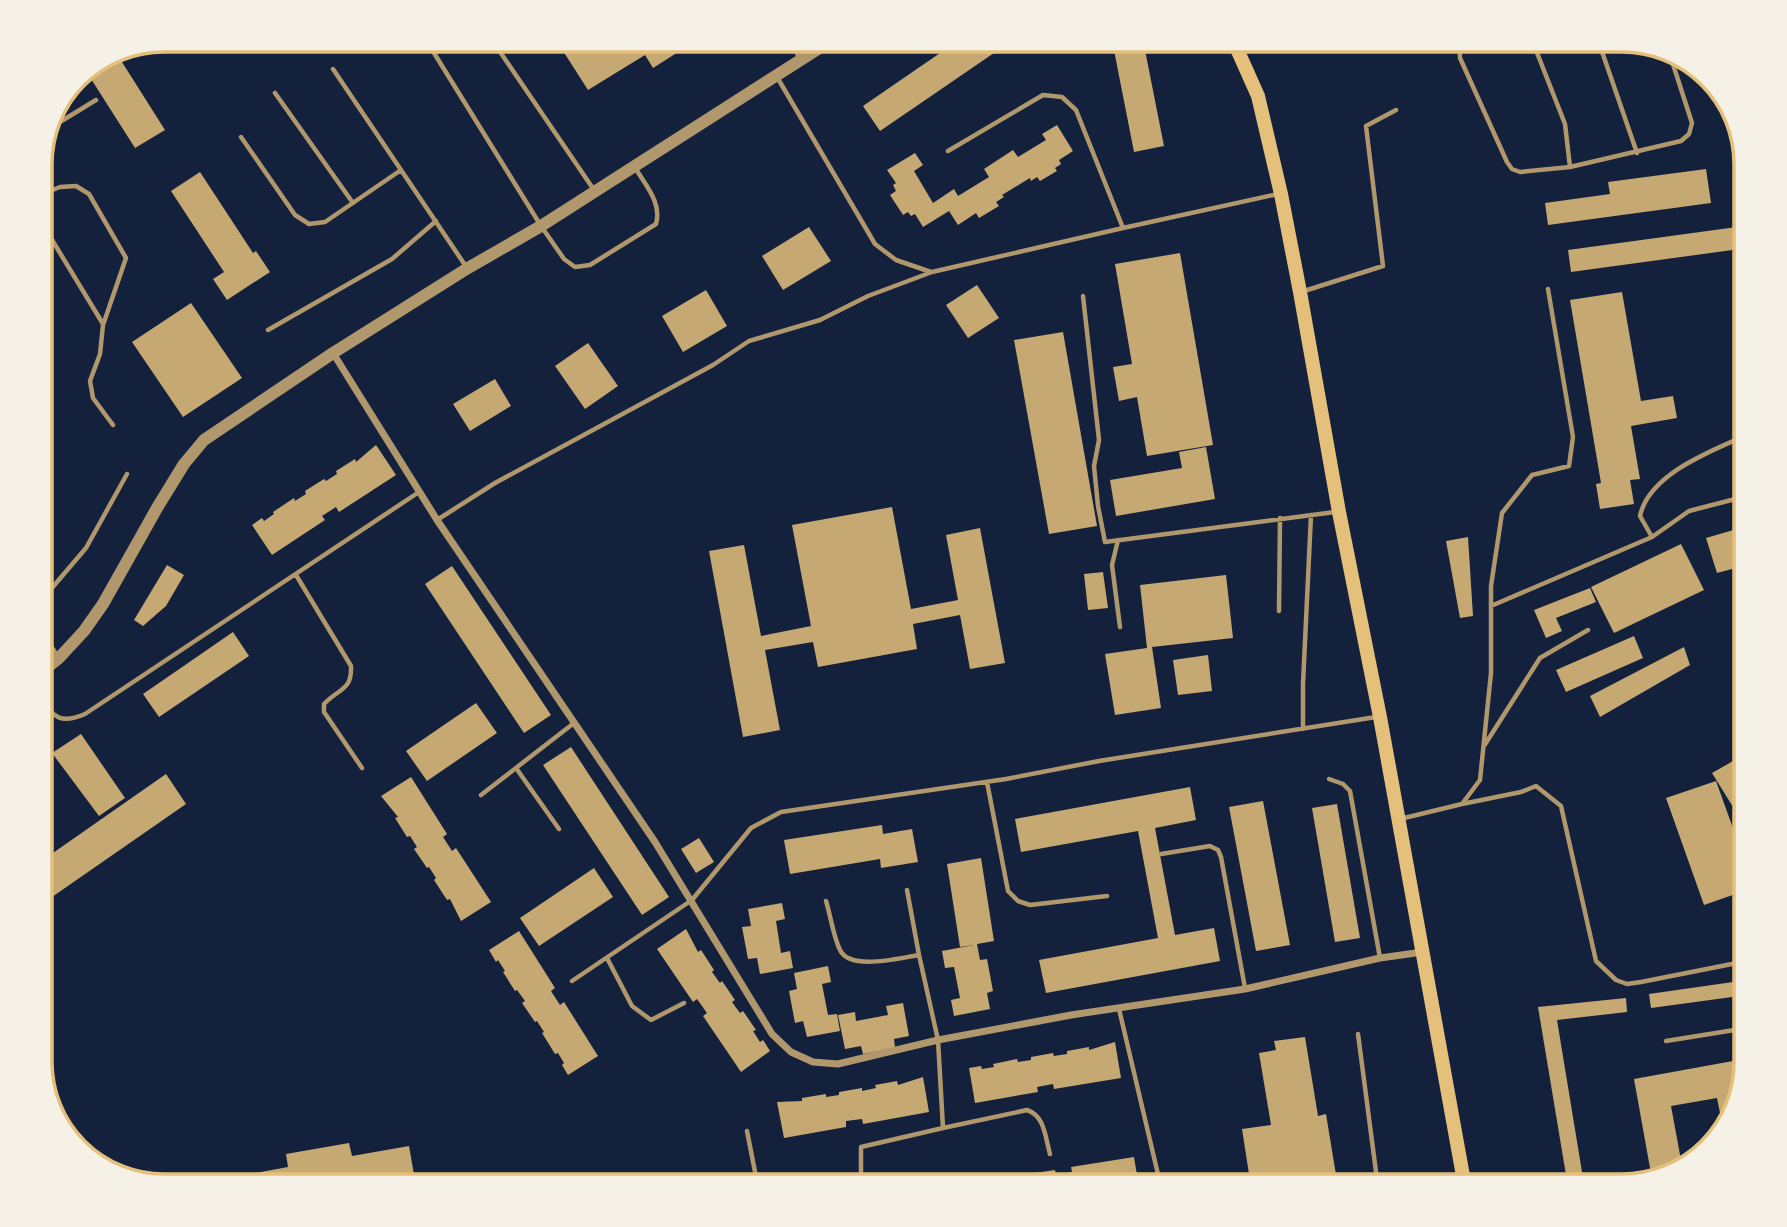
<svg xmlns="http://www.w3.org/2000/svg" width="1787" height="1227" viewBox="0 0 1787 1227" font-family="'DejaVu Sans',sans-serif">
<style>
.building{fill:#c6a872}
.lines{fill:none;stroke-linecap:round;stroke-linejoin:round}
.service{stroke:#b1986c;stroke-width:4.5}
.minor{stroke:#b1986c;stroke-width:7}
.tertiary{stroke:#b1986c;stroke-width:12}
.secondary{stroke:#e5c07b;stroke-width:14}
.rim{fill:none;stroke:#e5c07b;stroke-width:3.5}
</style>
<rect width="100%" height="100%" fill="#14213d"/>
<path class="building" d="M556,40H697L653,68L645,55L588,90Z
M959,40H1013L880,131L863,106Z
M1112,40H1143L1164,146L1134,152Z
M115,51L165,130L135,148L86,71Z
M1057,125L1073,151L1059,160L1061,164L1055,168L1057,171L1040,181L1037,177L1031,181L1030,178L1002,195L1004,197L996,202L999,206L979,218L976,213L958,225L949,211L923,227L915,214L911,216L908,212L903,215L890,195L896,191L893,185L896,183L887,170L915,153L923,165L914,171L933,203L954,189L958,196L989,177L984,169L1013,150L1018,157L1046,140L1042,134Z
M1706,169L1711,203L1548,225L1545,203L1610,194L1608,182Z
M200,172L253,253L256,251L270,272L227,300L213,279L224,272L171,191Z
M1744,226L1747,248L1571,272L1568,250Z
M809,227L831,261L783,290L762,256Z
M1180,253L1213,445L1147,456L1137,397L1119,401L1113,367L1132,364L1115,264Z
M977,285L999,318L968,338L946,305Z
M706,290L727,326L683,352L662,316Z
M1622,292L1641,401L1673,396L1677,418L1631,426L1640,479L1630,480L1634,504L1600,509L1596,484L1601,483L1570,300Z
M191,303L242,378L183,417L132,342Z
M1063,332L1097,526L1049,534L1014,340Z
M588,343L618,386L585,409L555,366Z
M495,379L511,406L470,431L453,404Z
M376,445L396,475L339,512L336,507L322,516L325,520L272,555L252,525L262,518L264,521L274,514L273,512L294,498L295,501L306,494L305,491L324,479L326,481L337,474L336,471L355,459L356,462Z
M1206,447L1215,499L1116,516L1110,480L1182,468L1179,452Z
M892,507L911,609L958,600L946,535L980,528L1005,663L970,669L960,615L913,624L917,649L818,667L813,642L765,650L780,730L743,737L709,551L744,545L761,636L811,626L792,525Z
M1747,526V565L1717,573L1706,538Z
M1468,537L1473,616L1460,618L1446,541Z
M1681,544L1704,590L1614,633L1591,587Z
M167,565L184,575L166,606L143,626L134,620Z
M452,566L551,715L524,733L425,584Z
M1103,572L1108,608L1088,610L1084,574Z
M1226,575L1233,638L1152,647L1161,708L1115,715L1105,654L1147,648L1140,585Z
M1590,588L1596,602L1556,618L1562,631L1546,638L1534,610Z
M233,632L249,656L159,717L143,694Z
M1634,636L1643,658L1566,692L1556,670Z
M1684,647L1690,665L1600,717L1590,696Z
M1208,655L1212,691L1178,695L1173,660Z
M476,703L497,733L427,781L406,751Z
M81,734L125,798L99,816L52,753Z
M571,747L669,897L642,915L543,765Z
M1740,757L1747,769V799L1733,807L1712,773Z
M166,774L186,804L52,897L40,881V862Z
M411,777L447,834L443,837L452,851L456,848L491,902L461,921L450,899L447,900L434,880L436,878L429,867L427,868L414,849L417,847L410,836L407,837L395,818L398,817L381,796Z
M1716,781L1747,867V890L1704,905L1666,798Z
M1190,787L1196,820L1155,828L1175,935L1214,928L1220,961L1046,993L1039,960L1158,938L1138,831L1021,852L1015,819Z
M1263,801L1290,945L1256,951L1229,807Z
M1337,804L1360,938L1335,942L1312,808Z
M882,825L883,834L912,829L918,862L881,868L880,859L790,874L784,840Z
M699,838L714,862L696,873L681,849Z
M981,858L994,941L977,944L980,960L987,959L993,991L987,993L990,1009L954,1016L951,1000L960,998L954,967L945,968L942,951L974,945L960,947L947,864Z
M594,868L613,897L539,946L520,918Z
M782,903L785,919L776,921L781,953L790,951L793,968L760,974L757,958L748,959L742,927L751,926L748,909Z
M686,929L698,952L701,950L714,970L712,972L720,983L722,981L735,1000L732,1002L740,1013L743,1011L756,1030L753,1031L760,1042L763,1040L770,1051L741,1072L703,1016L707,1013L697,999L693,1002L657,949Z
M519,931L555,988L551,991L560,1005L564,1002L598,1056L568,1075L562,1065L564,1063L558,1053L555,1054L542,1033L544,1032L537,1021L535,1022L522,1003L525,1001L517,990L515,991L503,972L505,971L498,960L496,962L489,950Z
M828,966L831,982L822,984L828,1015L837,1014L840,1031L807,1037L803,1021L795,1023L789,991L797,989L794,973Z
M1747,980V995L1651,1008L1649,994Z
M1626,998L1627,1012L1557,1020L1584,1184L1615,1179L1616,1187H1568L1538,1007Z
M903,1003L909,1036L894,1039L895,1048L863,1054L861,1046L845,1049L838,1015L855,1012L856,1021L888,1015L886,1006Z
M1305,1037L1318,1116L1326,1114L1338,1187H1251L1242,1129L1271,1125L1259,1053L1276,1050L1274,1041Z
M1115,1042L1121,1078L1054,1089L1053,1084L1037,1087L1038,1092L975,1103L969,1068L981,1066L982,1069L994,1067L993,1064L1017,1059L1018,1062L1031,1060V1057L1053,1053L1054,1056L1067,1054V1051L1089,1047V1050Z
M1744,1059L1745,1068L1726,1132L1724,1133L1717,1098L1671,1106L1683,1171L1652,1179L1634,1079Z
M923,1077L929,1112L863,1124L862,1119L846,1121V1127L784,1138L777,1102L802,1101V1098L826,1094V1097L839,1095V1092L862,1088V1091L876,1088L875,1085L897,1081L898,1085Z
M349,1143L352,1156L409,1146L416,1186L207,1187L206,1182L288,1167L286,1154Z
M1134,1157L1139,1187H989L988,1180L1055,1170L1056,1175L1072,1172L1071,1167Z"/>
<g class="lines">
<path class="service" d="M426,40L541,226L564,259L575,267L590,265L656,224C662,203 646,186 636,169
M492,40L594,190
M790,40L800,59
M1459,40L1460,58L1507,162L1512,169L1520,172L1570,167L1681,141L1689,134L1692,123L1670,55
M1532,40L1565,124L1570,167
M1598,40L1637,153
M333,69L467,268
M777,77L875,244L896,260L931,272
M275,93L353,203
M55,125L96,100
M241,137L295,215L309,224L325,222L401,170
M948,151L1043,95L1062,97L1076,110L1123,228L1278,194
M40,195L60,187L76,186L89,194L126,258L103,325L100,354L90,381L93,398L113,425
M40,220L103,324
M1301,292L1383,266L1366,126L1396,110
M1083,296L1099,440L1094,466L1098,506L1105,542L1335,512
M268,330L392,259L436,221
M40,517L47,526
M437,520L495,483L713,365L749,341L820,320L868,296L932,272L1123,228
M1652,537L1640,516C1649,474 1711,451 1747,435
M1118,540L1112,565L1120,627
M296,575L351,666C352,691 339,688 324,704V712L362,768
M40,602L86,548L127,474
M1491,606L1652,537L1689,511L1747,496
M1279,611L1280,518
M40,629L58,657
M40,698C54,719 62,724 85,714L419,492
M1303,729V684L1311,515
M1484,746L1540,658L1588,630
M516,768L559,829
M1329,779L1343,784L1350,791L1380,958
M987,782L1008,891L1018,901L1030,905L1107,896
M481,795L574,723
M1462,804L1521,792L1536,786L1561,806L1596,961L1616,980L1627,984L1641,982L1747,961
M1400,819L1462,804L1480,780L1491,673V586L1502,513L1532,475L1569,466L1573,437L1548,289
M1161,854L1210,846L1218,850L1221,857L1245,988
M907,890L919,955
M826,901C831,917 833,936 840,950C850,971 899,958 919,955L938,1040L943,1128L1027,1110C1045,1116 1045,1137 1050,1154
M607,958L632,1006L651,1020L684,1003
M572,981L692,900L751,828L781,812L1006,779L1099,761L1376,717
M1119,1009L1161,1187
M1358,1034L1378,1187
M1666,1041L1747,1028
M747,1131L758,1187
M861,1183V1147L943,1128"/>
<path class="minor" d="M333,353L437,520L655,842L772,1034L791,1052L813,1062L838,1064L938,1040L1071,1015L1245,989L1380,958L1423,952"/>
<path class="tertiary" d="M40,673L59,658L84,631L103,604L157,508L184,464L204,440L333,353L468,268L541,226L832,40"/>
<path class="secondary" d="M1233,40L1258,96L1281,194L1300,292L1339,512L1380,717L1465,1187"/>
</g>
<path d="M0 0H1787V1227H0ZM164 52H1622A112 112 0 0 1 1734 164V1062A112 112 0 0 1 1622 1174H164A112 112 0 0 1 52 1062V164A112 112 0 0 1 164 52Z" fill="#f6f1e7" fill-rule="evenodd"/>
<path class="rim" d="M164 52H1622A112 112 0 0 1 1734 164V1062A112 112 0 0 1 1622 1174H164A112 112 0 0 1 52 1062V164A112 112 0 0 1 164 52Z"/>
</svg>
